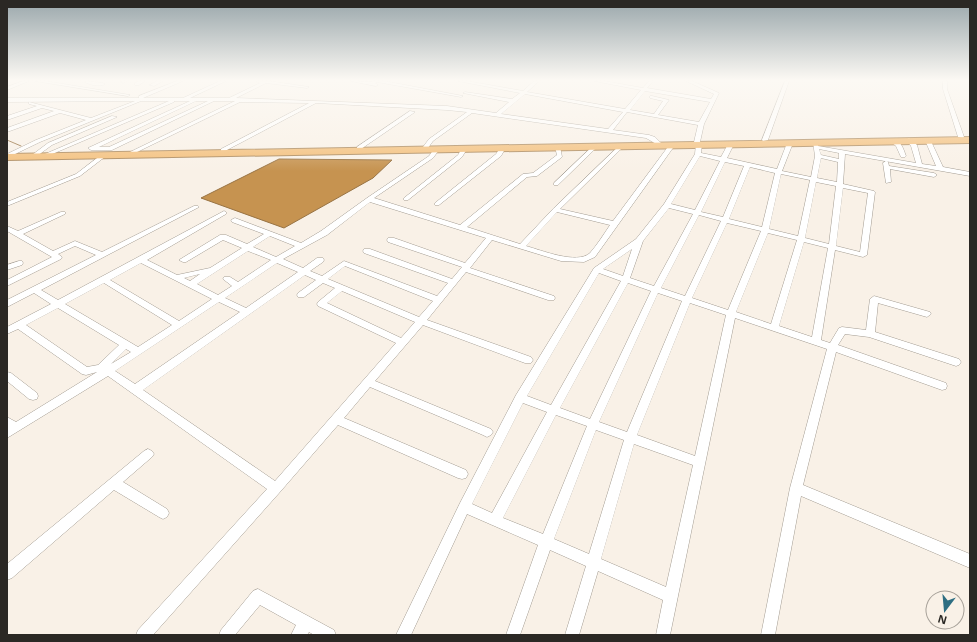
<svg xmlns="http://www.w3.org/2000/svg" width="977" height="642" viewBox="0 0 977 642" font-family="'Noto Sans',sans-serif">
<style>
.water{fill:#c69350;stroke:#987343}
.lines{fill:none;stroke-linecap:round;stroke-linejoin:round}
.stream{stroke:#987343;stroke-width:1}
.minor-casing{stroke:#a39c92;stroke-width:1}
.highway-casing{stroke:#ad8a5d;stroke-width:2}
.minor{fill:#fff;fill-rule:evenodd}
.highway{fill:#f3bf7b;fill-rule:evenodd}
</style>
<rect width="100%" height="100%" fill="#f9f1e7"/>
<path class="water" d="M279,159L392,160L373,178L284,228L201,198Z"/>
<g class="lines">
<path class="stream" d="M7,140L21,146"/>
<defs>
<path id="minor" d="M23,81H29L7,90V87Z
M35,81H45L130,95L128,96Z
M86,81L103,83L105,84C101,87 89,85 85,82Z
M122,81H127L123,83L121,82Z
M140,81H145L139,85H135V83Z
M157,81H163L154,86L150,85Z
M177,81H183L143,98H183L220,81H226L190,98H229L260,83L256,81H269L309,87L307,88L266,83L236,98L447,106L496,113L509,102L463,93L465,92L512,99L520,93L458,81H467L523,91L534,81H539L527,92L625,109L641,90L594,81H604L643,88L649,81H653L647,88L711,99L714,94L686,81H692L719,93L704,124L700,142L702,144L701,153L721,157L728,144L731,142L734,144L727,158L777,169L787,143L790,141L793,143L782,171L811,177L815,156L813,142H817L818,146L916,163L911,146L906,140L909,138L917,145L922,164L936,166L925,140L930,139L943,167L970,172V176L845,154L843,184L874,191L875,192L867,255L863,257L835,250L821,340L830,343L839,328L842,327L866,330L870,299L874,296L930,312L931,314L927,317L878,303L875,332L959,359L961,362L959,365L956,366L869,337L845,334L838,345L946,383L947,386L946,389L942,390L836,352L803,485L970,554V568L801,496L775,635H761L790,488L827,349L735,318L670,635H656L663,600L598,571L579,635H565L586,566L550,550L520,635H506L538,545L467,514L411,635H396L460,503L516,395L594,268L636,239L664,204L695,154L696,144L694,142L698,125L627,112L613,130L649,135L655,137L661,143L658,145L646,138L472,113L433,141L428,148L426,149L423,147L429,139L467,112L447,110L316,103L225,151H221V149L309,103L240,102L135,153L130,152L235,101H214L112,150H91L88,148L190,101H174V102L50,155L45,154L169,101H141L40,142L11,156H7V154L36,140L86,120L60,113L7,132V128L54,111L42,108L7,120V116L37,106L29,104V102L91,118L135,101L7,102V98H139V96ZM645,91L710,102L699,122L658,115L669,100L652,96H650V98L663,101L654,114L630,110ZM525,94L623,112L608,129L501,114ZM196,101H208L109,147H99ZM819,149L839,153V159L821,155ZM700,156L720,161L695,210L671,204ZM821,158L838,162L837,182L817,178ZM725,162L744,166L723,217L701,212ZM750,167L775,173L762,227L729,219ZM781,174L810,180L798,236L769,229ZM816,182L836,186L829,244L805,238ZM843,188L868,193L860,252L836,246ZM669,208L693,214L654,286L630,278L643,241ZM699,215L721,221L685,296L661,288ZM727,223L761,231L728,310L692,298ZM768,233L797,240L771,324L736,312ZM804,242L828,248L812,337L779,326ZM632,249L623,276L603,269ZM599,273L621,281L551,405L527,396ZM628,283L651,291L590,419L560,408ZM658,293L682,301L627,432L599,422ZM690,303L726,315L695,456L637,435ZM523,403L547,412L492,513L472,504ZM556,415L587,426L543,534L503,518ZM596,430L624,440L589,554L554,539ZM634,444L693,465L666,587L601,559Z
M351,81L370,82L373,81H384L463,96L461,97L377,82L375,83L378,85L376,86Z
M785,81H789L768,140L763,141L762,140Z
M943,81H947V89L964,137L963,138L958,137L943,89Z
M410,111L415,112L361,149H357V147Z
M112,116L117,117L52,145L37,156L32,155L48,143Z
M891,140C901,139 903,148 906,156L905,157H901L896,146L891,142Z
M595,144L597,145V147L558,185H554V183Z
M621,144L623,145V147L560,209L613,221L670,144L675,145L595,257L584,262L561,261L492,240L470,268L554,296L555,298L554,300H548L466,272L427,320L531,357L533,360L531,363H525L423,325L375,381L491,429L493,432L491,435L487,437L483,435L370,387L344,418L466,470L468,474L466,478L462,479L458,478L338,425L280,492L153,635H136L138,630L267,489L108,376L7,438V417L16,422L97,372L86,375L82,374L18,329L7,334V327L51,304L34,293L7,307V300L96,255L75,246L58,254L62,257L61,259L7,286V280L52,257L7,231V226L18,231L61,212H65V214L23,234L53,251L75,241L102,252L194,206H198L199,207L41,290L58,300L224,211L226,212V214L147,260L177,275L210,268L242,248L223,240L186,262H183L179,260L220,235H226L247,244L264,234L232,222L231,220L235,218L301,243L321,231L367,198L429,156L434,149L436,148L439,150L433,158L374,198L460,225L523,174L533,173L557,155L555,147L560,146L562,157L537,176L527,177L467,227L520,244L553,209ZM370,202L486,238L465,263L394,238H388L387,240L388,242L462,267L452,279L370,249H364L363,251L364,253L448,283L437,296L344,261L322,276L310,271L323,262L324,260L323,258H317L303,268L283,259L327,235ZM557,212L610,225C604,234 597,245 590,253C577,265 541,250 526,246ZM270,236L295,246L276,257L253,247ZM248,251L271,260L238,282L230,277H224L223,279L232,286L218,295L197,284ZM141,263L212,299L179,321L110,280ZM277,263L298,272L246,308L225,298ZM345,266L433,301L419,317L328,279ZM200,274L190,281L184,278ZM305,275L316,280L298,293L297,295L298,297H304L323,283L335,288L318,302L317,304L318,306L396,343L275,481L143,390ZM104,283L172,325L138,347L65,304ZM342,291L415,322L401,338L327,303ZM219,302L240,312L135,384L115,371ZM58,308L119,345L98,365L87,367L26,325ZM126,349L131,352L111,364Z
M462,148L467,149L462,157L408,200H404V198L458,155Z
M500,148L505,149L501,156L439,205H435V203L496,154Z
M101,155L106,156L80,176L7,206V202L76,174Z
M886,161L888,162L889,166L934,173L937,175L934,177L890,169L891,182L886,183L883,163Z
M19,261H22L23,263L22,265L7,270V265Z
M7,372L11,373L37,393L38,396L37,399L33,400L29,399L7,381Z
M148,449L152,451L154,454L152,457L123,482L167,509L169,513L167,517L163,519L159,517L114,490L12,578L7,580V564L144,451Z
M258,589L334,630L336,635H314L309,632L307,635H291L296,625L260,605L235,635H219L221,630L253,591Z"/>
<path id="highway" d="M970,137V143L7,160V154Z"/>
</defs>
<use href="#minor" class="minor-casing"/>
<use href="#highway" class="highway-casing"/>
<use href="#minor" class="minor"/>
<use href="#highway" class="highway"/>
</g>
<linearGradient id="sky" x2="0" y2="1"><stop stop-color="#9aa7ab"/><stop offset="0.47" stop-color="#fcf9f4"/><stop offset="1" stop-color="#fcf9f4" stop-opacity="0"/></linearGradient>
<rect width="977" height="171" fill="url(#sky)"/>
<rect width="977" height="642" fill="none" stroke="#2b2824" stroke-width="16"/>
<g transform="translate(945 610) rotate(196)"><circle r="19" fill="#f9f1e7" stroke="#a7a199"/>
<path d="M0-3L7 15L0 10L-7 15Z" fill="#2e6e82"/>
<text y="-6" font-size="11" font-weight="bold" text-anchor="middle" fill="#2b2824">N</text>
</g>
</svg>
